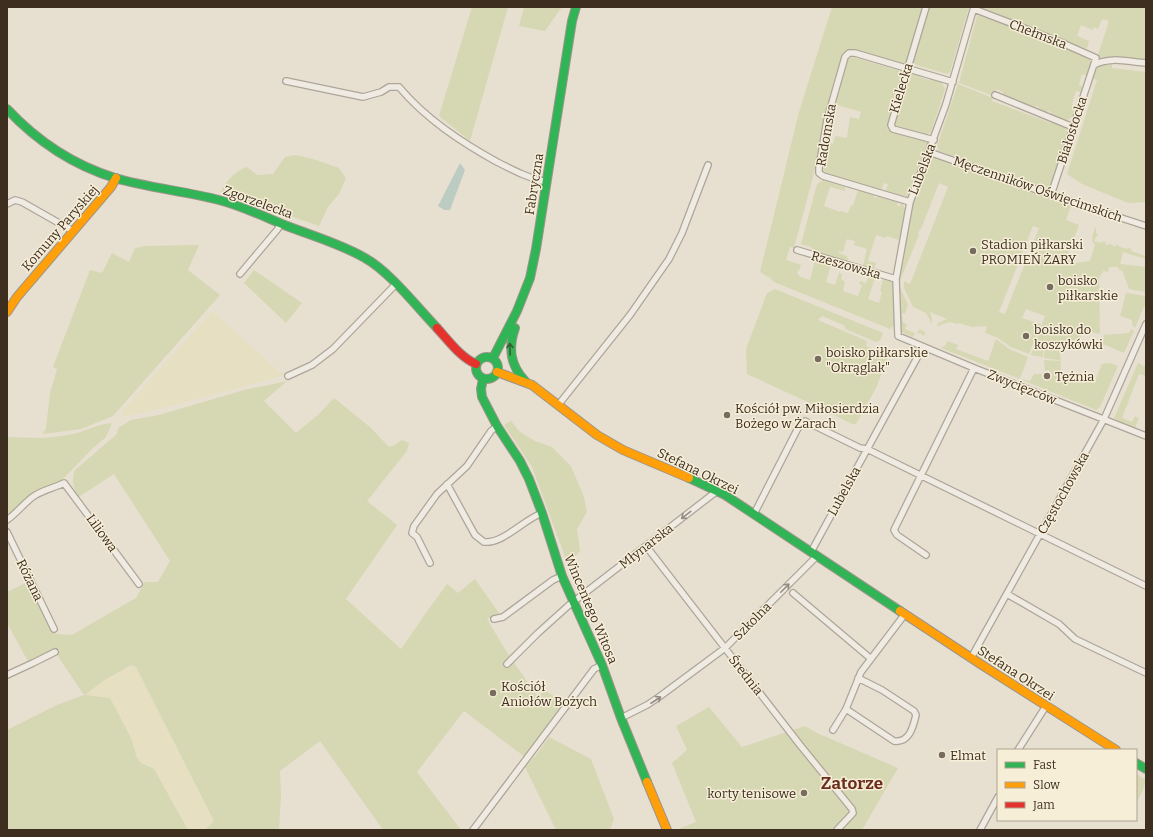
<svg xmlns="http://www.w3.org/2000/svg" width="1153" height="837" viewBox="0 0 1153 837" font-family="Bitter,serif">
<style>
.farmland{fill:#e6dfc2}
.green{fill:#d6d7b3;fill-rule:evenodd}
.water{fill:#bcccc2}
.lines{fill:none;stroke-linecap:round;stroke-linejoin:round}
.street-casing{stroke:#ada599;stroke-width:8}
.fast-casing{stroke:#9c958a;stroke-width:10}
.slow-casing{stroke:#9c958a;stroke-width:10}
.jam-casing{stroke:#9c958a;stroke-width:10}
.street{stroke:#efebe3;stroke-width:5.5}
.fast{stroke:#30b455;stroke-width:8}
.slow{stroke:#ff9f0a;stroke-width:8}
.jam{stroke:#e5322d;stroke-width:8}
.oneway{stroke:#385d33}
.oneway2{stroke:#968c82}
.poi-dot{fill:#786c5e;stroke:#f7eed8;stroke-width:1.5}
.labels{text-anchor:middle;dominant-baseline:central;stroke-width:3;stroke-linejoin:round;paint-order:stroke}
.street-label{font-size:13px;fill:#3d2e20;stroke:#f7eed8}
.poi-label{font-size:13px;fill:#3d2e20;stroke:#f7eed8;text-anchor:start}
.district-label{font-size:17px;font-weight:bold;fill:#6b2e1e;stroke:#f7eed8}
</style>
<rect width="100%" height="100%" fill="#e7e0d1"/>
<path class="farmland" d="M212,311L280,372L288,373L283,376L148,412L121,417L124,409Z
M131,665L136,667L214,821L203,830H188L154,769L141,763L137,758L131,738L84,695L103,681Z"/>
<path class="green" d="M472,7H508L470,141L439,116Z
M524,7H562L545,31L519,26Z
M832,7H923L905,66L849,52L825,117L814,173L794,248L790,247L786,260L801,265L799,271H797C798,278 804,278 810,280L815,260L831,265L826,282L835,285L839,273L842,274L841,280L845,281L843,291L858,296L862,285L859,284L860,281L866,283L869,276L875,278L868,299L879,303L882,292L880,291L883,280C888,281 892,278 894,285L895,325L890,329L774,282L770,278L760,272L799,112Z
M929,7H969L950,72L947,74L916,65L912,61Z
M980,7H1146V61L1107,57L1097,58L1109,21L1102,19L1098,29L1094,27L1093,30L1081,25L1077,36L1089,41L1087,49Z
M980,15L1080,54V53L1089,58L1091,63L1087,76L1082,74L1079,84L1083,87L1081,92L1076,91L1072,104L1077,106L1073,117L1065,121L1051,115V112L1048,111L1046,113L1039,110V107L1035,106L1033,108L1003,95V92L996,89L994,96L959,83L977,16Z
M853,57L904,72L887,129L930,141L908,197L886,191L888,184L884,183L881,190L826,173L822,168L826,142L833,144L835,136L847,138L850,117L859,119L861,112L834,104L846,60Z
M1112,62V68L1146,72V202L1129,203L1123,201L1082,184L1067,174L1097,80L1091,78C1096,67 1101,64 1112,62Z
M913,72L921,75L920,77L929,80L930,78L943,81L942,84L945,89L931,132L927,135L897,126L896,128L893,123L901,101L908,74Z
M958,84L993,98L992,101L1051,123L1052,121C1061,124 1068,126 1067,137L1050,188L1045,190L939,151L937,146Z
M295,155L313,159L339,168L346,178L339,194L328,207L319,226L221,192C226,181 235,171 247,167L257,175L273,174L285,157Z
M930,156H934L1071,206L1066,220L1079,225L1066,259L1075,263L1090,261L1095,245C1089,240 1094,232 1096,226V233L1098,234L1094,241L1102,243L1103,241L1106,242L1105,244L1108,245L1109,243L1115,247L1117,244H1118V246L1127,249L1128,248L1132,249L1131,251L1145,256L1146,254V259L1123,252L1120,264L1146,267V292L1129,289L1122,270L1120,271L1118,267H1109L1108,272L1103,271L1099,278L1100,334L1103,335L1129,333L1131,329L1134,331L1124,353L1103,344L1104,335L1082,330L1080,341L1060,342L1061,382L1095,381L1102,364L1110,363L1118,366L1100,407L1096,410L1022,380V379L1030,381L1034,374H1042V378L1046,381L1051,379L1052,373L1048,370L1045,371L1044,360L1059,361V360L1044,358V343H1043V357L1031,355L1045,316L1026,309L1022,318L1041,324L1029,354L1011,347L998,338L985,333L987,326L972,327L959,323L958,324L949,322L938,326H937L938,323L947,319L930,312L932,319V324L926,313L913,307L904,288V281L910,284L948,187L939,183L921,229H920L918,234L919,235L900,281V288L908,304L905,314L902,313L903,322L907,324L905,329L917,334L919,329L925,332L924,336L920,333L915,334L913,337L901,332L898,279L911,207L920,180ZM1033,226L1039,228L1005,314L999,312Z
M823,180L845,187V191L830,187L824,206L840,212V211L848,213L851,205L853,206L858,189L874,194V197L877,198L878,195L898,202L897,206H900L901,203H902L905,209L899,240L887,236L886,238L876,235L868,261L876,263L874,269L863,266L867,249L854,245L855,241L847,239L843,252L839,251V253L847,256L848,261L815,252L811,247L801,244L817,184Z
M199,245L188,270L220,295L113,416L81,429L43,434L46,428L50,393L57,369L53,367L90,270L102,273L112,253L129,262L135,248L145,246Z
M254,270L302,303L286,323L244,283Z
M775,289L883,333L880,341L876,342L845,329V326L822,316L818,320L867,341L866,346L889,355L876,388L856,424H852L812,404L747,374L746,349L767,293Z
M1126,293L1146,296V302L1135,328L1132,325V320L1120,316Z
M996,339L1009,349L1028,357L1020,379L941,348L946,345L947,341L958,345L956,349L988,361Z
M1138,363L1146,367V376L1139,374L1122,418L1132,422L1135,416L1139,418L1135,428L1115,419L1114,418Z
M287,381L264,401L296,433L318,415L334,398L370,427L389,447L395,445L402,440L409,443L407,451L367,501L397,525L346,599L401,649L428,610L447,584L458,593L475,579L499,613L487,619L506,651L538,697L544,690L565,703L525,757L464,711L417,772L461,830H383L320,741L280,771L281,795L279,830H203L207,828L214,821L136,667L131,665L103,681L85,695L110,698L131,738L137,758L141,763L154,769L188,830H7V730L57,705L84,695L55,652L30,665L7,623V592L30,581L56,634L72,635L101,618L136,598L145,582H158L170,561L114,474L77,498C74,488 71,480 75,470L117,434L118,428L131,420L159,415L244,390Z
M511,421L520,432L535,441L552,447L571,466L584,497L587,512L577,529L580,551L568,565L532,467L504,425Z
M112,423L106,437L93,448L61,481L14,513L7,515V437C29,438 51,439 73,434C86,431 98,424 112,423Z
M709,707L742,747L805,726L817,733L898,768L862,830H676L696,822L672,763L687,750L676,726Z
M549,737L591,759L614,819L610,830H556L525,767L537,754Z
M1136,774L1146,780L1143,790L1136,803Z"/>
<path class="water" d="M460,163L465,170L450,210H444L438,206Z"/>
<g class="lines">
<defs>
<path id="street" d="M926,7L891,125L893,129L934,140
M974,7L946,104L910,202L896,279L898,336L974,368L1146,436
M974,9L1060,42L1096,58L1051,195
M1094,65C1109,56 1130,62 1146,63
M286,81L363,97L381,92L389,87H399C426,119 461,142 497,162C513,170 528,178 546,182
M995,95L1073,127
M929,152L1060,198L1146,226
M910,202L823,176L819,173V168L827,120L845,57L849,53H855L953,82
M7,204L15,200L22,202L73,231
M797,250L896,279
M240,274L277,230L281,224
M288,376L312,365L333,349L396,284
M559,404L630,315L669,259L682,233L708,165
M447,484L475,535L484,542C503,544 523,520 542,513
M754,514L797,430L802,422L805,421L860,448L867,449L1146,586
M7,520C17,513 24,503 34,496C43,490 54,488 64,483L139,584
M7,532L54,629
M646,546L800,745L852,809L853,813L837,830
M811,552L923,347
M926,555L897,535L894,530L974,368
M430,563L417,537L412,533L414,526L437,494L467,466L491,431L497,426
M793,593L870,658
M1007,594L1059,624L1075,639L1146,673
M494,619L503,617L553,580L562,576
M971,658L1104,419L1146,324
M507,664L538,633L568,606L717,491
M7,675L33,663L55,652
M846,709L894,741C909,743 913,728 916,715L914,711L882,690L858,678
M621,718L647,705L659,697L725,648L817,556
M833,730L846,709L861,672L905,614
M1018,750L1046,706
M473,830L594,669L602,665
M980,830L998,797"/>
<path id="fast" d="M7,109C37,141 73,165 115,178C149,188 185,191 219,200C242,206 265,217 287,226C313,236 341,244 365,258C389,271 417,307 437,328
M515,328C508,348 510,365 525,381
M476 368a11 11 0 1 1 22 0a11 11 0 1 1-22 0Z
M493,358L517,311L530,278L536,249L572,21L576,7
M483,379L481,389L482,397L497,426L520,461L529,479L542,513L562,576L602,665L621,718L647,782
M689,478L725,495L900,611
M1136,763L1146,769"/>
<path id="slow" d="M7,312L17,297L111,187L116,178
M497,372L532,385L597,435L623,450L689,478
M900,611L982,665L1116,750
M647,782L667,830"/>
<path id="jam" d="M437,328C448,340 460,357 476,364"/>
</defs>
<use href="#street" class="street-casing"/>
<use href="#fast" class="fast-casing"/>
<use href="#slow" class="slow-casing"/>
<use href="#jam" class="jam-casing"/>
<use href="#street" class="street"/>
<use href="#fast" class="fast"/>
<use href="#slow" class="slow"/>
<use href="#jam" class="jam"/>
</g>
<defs><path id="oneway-shaft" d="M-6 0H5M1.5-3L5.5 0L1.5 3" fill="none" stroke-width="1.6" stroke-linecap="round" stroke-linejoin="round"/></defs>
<use class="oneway" href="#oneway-shaft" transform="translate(510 349) rotate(-92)"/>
<g class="oneway2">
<use href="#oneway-shaft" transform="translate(686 515) rotate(142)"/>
<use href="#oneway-shaft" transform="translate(785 588) rotate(-45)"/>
<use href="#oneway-shaft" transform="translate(656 700) rotate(-33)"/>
</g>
<g class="poi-dot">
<circle cx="973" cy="251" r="4"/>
<circle cx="1050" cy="287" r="4"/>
<circle cx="1026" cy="336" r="4"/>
<circle cx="818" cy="359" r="4"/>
<circle cx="1047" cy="376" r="4"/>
<circle cx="727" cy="415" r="4"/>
<circle cx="493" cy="693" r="4"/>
<circle cx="942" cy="755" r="4"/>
<circle cx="804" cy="793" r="4"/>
</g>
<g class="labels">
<g class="street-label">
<text transform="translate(1038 34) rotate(21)">Chełmska</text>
<text transform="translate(901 88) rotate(-73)">Kielecka</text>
<text transform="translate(1072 130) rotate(-72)">Białostocka</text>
<text transform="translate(826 135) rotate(-80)">Radomska</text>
<text transform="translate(922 169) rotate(-69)">Lubelska</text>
<text transform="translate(534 184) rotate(-81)">Fabryczna</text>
<text transform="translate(1038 189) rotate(19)">Męczenników Oświęcimskich</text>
<text transform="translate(258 202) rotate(20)">Zgorzelecka</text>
<text transform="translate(60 228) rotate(-49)">Komuny Paryskiej</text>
<text transform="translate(846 265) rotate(16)">Rzeszowska</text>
<text transform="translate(1022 387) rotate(22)">Zwycięzców</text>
<text transform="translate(698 471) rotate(26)">Stefana Okrzei</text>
<text transform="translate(844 491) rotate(-61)">Lubelska</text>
<text transform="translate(1063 493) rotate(-61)">Częstochowska</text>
<text transform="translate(102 533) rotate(54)">Liliowa</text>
<text transform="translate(646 546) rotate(-38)">Młynarska</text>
<text transform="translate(30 580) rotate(64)">Różana</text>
<text transform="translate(591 609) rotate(67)">Wincentego Witosa</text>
<text transform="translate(752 621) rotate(-45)">Szkolna</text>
<text transform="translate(1016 673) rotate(33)">Stefana Okrzei</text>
<text transform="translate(746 675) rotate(52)">Średnia</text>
</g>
<g class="poi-label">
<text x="981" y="244">Stadion piłkarski<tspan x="981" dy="15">PROMIEŃ ŻARY</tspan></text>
<text x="1058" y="280">boisko<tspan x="1058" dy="15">piłkarskie</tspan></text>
<text x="1034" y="329">boisko do<tspan x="1034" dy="15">koszykówki</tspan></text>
<text x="826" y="352">boisko piłkarskie<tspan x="826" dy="15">"Okrąglak"</tspan></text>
<text x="1055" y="376">Tężnia</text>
<text x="735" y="408">Kościół pw. Miłosierdzia<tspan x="735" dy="15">Bożego w Żarach</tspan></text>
<text x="501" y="686">Kościół<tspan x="501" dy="15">Aniołów Bożych</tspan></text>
<text x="950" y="755">Elmat</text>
<text x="796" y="793" text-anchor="end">korty tenisowe</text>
</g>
<g class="district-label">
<text x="852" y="783">Zatorze</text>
</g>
</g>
<rect width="1153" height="837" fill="none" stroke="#3d2e20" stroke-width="16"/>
<rect x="997" y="749" width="140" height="72" fill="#f7eed8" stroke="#ada18e"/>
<rect x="1005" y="762" width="20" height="6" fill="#30b455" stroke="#ada18e"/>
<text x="1033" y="769" font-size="12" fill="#3d2e20">Fast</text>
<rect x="1005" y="782" width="20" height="6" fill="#ff9f0a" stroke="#ada18e"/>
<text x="1033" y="789" font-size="12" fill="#3d2e20">Slow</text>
<rect x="1005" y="802" width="20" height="6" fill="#e5322d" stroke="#ada18e"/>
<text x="1033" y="809" font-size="12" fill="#3d2e20">Jam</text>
</svg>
